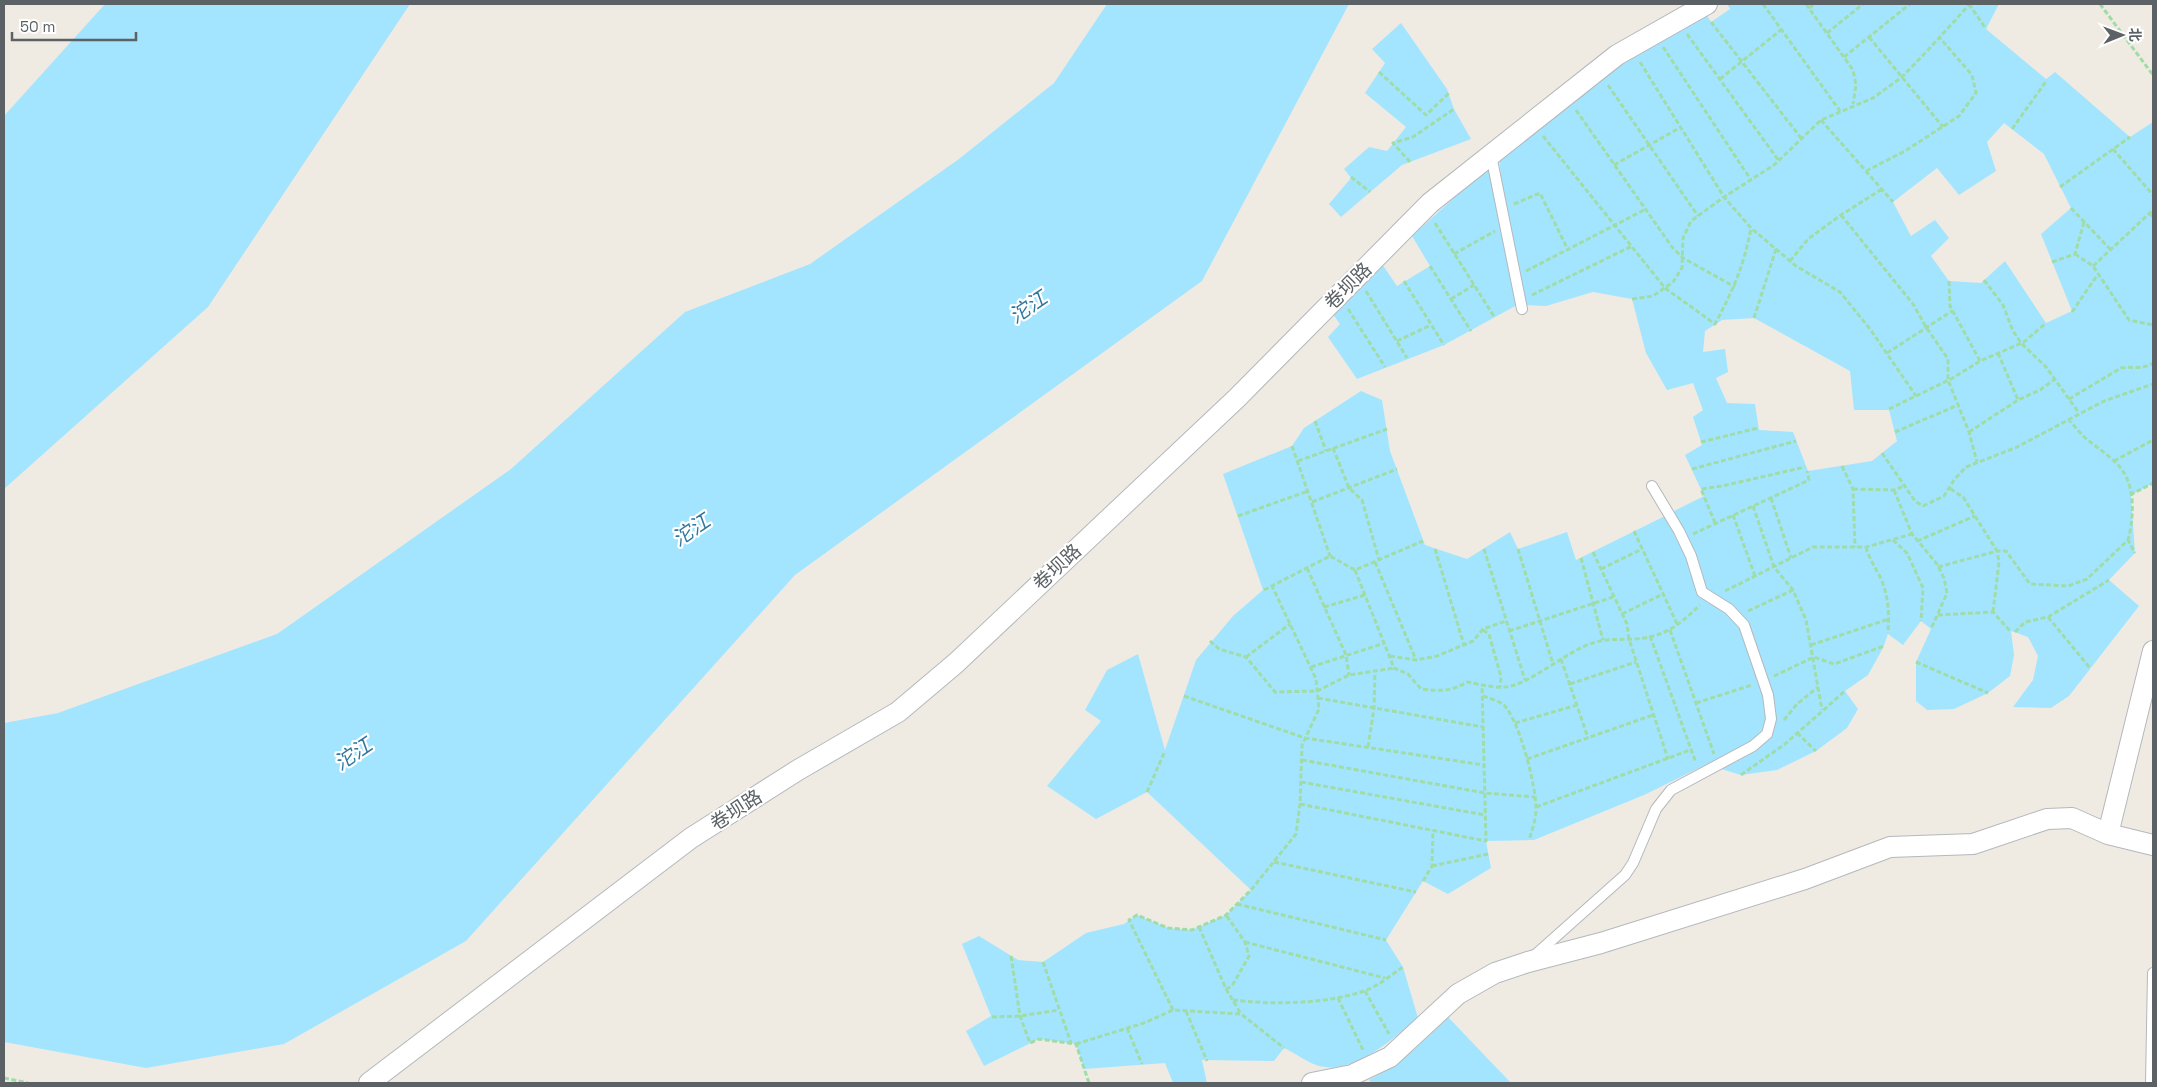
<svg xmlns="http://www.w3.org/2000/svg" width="2157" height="1087" viewBox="0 0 2157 1087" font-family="'Space Grotesk','Noto Sans SC',sans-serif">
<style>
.water{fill:#a3e5ff;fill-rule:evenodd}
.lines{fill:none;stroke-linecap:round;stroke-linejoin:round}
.lane-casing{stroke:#b4b8bc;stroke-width:12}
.street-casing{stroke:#b4b8bc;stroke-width:22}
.path{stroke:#9fdca6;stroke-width:3;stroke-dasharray:5 2.5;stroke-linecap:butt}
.lane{stroke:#fff;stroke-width:10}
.street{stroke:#fff;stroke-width:20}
.labels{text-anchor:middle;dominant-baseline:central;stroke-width:4.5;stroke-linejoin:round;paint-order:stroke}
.street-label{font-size:19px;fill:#5b6165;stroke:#fff}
.water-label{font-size:20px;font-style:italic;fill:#30779e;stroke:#fff}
</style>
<rect width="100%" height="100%" fill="#efebe3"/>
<path class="water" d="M105,4H410L208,307L4,489V116Z
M1107,4H1349L1202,281L795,575L466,941L284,1044L146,1068L4,1042V723L58,713L277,634L511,469L685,312L810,264L959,159L1054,83Z
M1727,4H1999L1986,29L2046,79L2055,72L2130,137L2153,122V483L2131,495L2135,553L2109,580L2139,606L2069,696L2051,708L2013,707L2033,680L2038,656L2028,637L2011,631L2014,655L2010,676L1988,693L1954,709L1927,710L1916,701V662L1931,629L1921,621L1903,645L1888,634L1883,648L1868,675L1845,691L1858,709L1847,728L1816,751L1777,770L1741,775L1718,768L1755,750L1775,719L1747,623L1706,590L1672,512L1704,496L1685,455L1702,445L1693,417L1703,410L1693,383L1667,390L1646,353L1632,299L1593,292L1546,306L1525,305L1504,204L1499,159L1623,62L1705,12L1711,22L1730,9ZM2004,123L2044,154L2071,208L2041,234L2072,311L2046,323L2005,261L1981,283L1949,281L1931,256L1949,238L1935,220L1911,236L1893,202L1937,168L1959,195L1996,171L1987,142ZM1754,318L1850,371L1854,410H1889L1897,441L1872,461L1808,471L1793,432L1759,430L1755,404L1727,403L1716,378L1728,372L1725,349L1703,352L1705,331L1722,320Z
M1401,23L1447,89L1454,109L1471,139L1402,165L1341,217L1329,204L1351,178L1344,169L1369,147L1387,151L1406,127L1365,93L1385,63L1372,49Z
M1488,167L1517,305L1444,345L1357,379L1328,337L1340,324L1332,313L1382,264L1397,286L1430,266L1412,236Z
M1361,391L1382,400L1390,451L1425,545L1467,559L1510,532L1518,549L1567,532L1576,560L1665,516L1689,558L1699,597L1731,615L1742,629L1765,698L1768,717L1763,729L1750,743L1644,795L1534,840L1486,841L1491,868L1448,894L1423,881L1386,940L1403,967L1418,1018C1393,1038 1355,1075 1319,1066C1308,1063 1295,1053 1284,1048L1274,1061L1202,1060L1207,1083H1173L1165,1063L1084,1069L1076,1044L1039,1039L984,1066L966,1031L991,1016L962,944L979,936L1018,960L1043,962L1086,933L1124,924L1137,915L1168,928L1192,930L1226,915L1251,890L1147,792L1096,819L1047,786L1101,721L1085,710L1107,670L1138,654L1165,750L1196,660L1233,616L1263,590L1223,474L1292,446L1304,428Z
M1448,1017L1511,1083H1372L1369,1080C1401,1064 1423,1042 1448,1017Z"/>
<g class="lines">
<defs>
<path id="lane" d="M1491,155L1522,309
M1534,956L1625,875L1633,863L1656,809L1671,790L1753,746L1767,734L1771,719L1768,695L1744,625L1729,609L1702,592L1691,556L1679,531L1652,486
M2151,1083L2153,973"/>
<path id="street" d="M2108,834L2153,651
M369,1083L691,838L798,770L898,712L956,663L1237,398L1430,203L1617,55L1707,4
M1312,1083L1352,1075L1390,1057L1458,994L1495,973L1528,962L1601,943L1805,879L1890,847L1973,844L2047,819L2072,818L2108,834L2153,845"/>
</defs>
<use href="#lane" class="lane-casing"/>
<use href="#street" class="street-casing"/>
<path class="path" d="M1763,4L1840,111
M1806,4L1853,70L1856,85L1853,104
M1969,4L1986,29
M2100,4L2153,75
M1809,8L1815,4
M1711,22L1801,138
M1827,33L1863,4
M1687,34L1779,161
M1869,37L1943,127
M1663,47L1751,180
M1844,57L1910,4
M1640,62L1724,197L1751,228L1796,266L1840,292L1870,329L1916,396
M1379,72L1426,115L1449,93
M1720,79L1782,29
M1608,85L1698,216
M1576,110L1672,247L1683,258L1735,287
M1821,120L1893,202
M2012,129L2047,80
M1543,136L1665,288L1715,324C1733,290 1744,266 1751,228
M2113,149L2153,195
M1410,162L1393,143L1413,137L1454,109
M1614,165L1681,127
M1866,171L1905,151L1959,116L1976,93L1972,75L1940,38
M1351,177L1370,192
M2060,187L2130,137
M1514,204L1540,193L1568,250
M2071,208L2110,249
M2150,213L2153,217
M1841,215L1913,304L1926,327L1948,359V380L1969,432L1977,462
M1435,223L1495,318
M1454,254L1495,231
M2075,254L2093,266L2129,320L2153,325
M1790,261L1808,239L1841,215L1882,189
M2052,262L2075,254L2084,222
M1430,266L1471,331
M2093,266L2153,210
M1526,271L1646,209
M1984,280L2003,305L2013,331L2021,343L2046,367L2079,413
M1404,281L1444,345
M1949,281L1950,306L1980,361
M1366,291L1407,358
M1532,295L1632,246
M1451,299L1474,285
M1632,299L1653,296L1673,282L1682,268L1683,238L1691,221L1724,197L1774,165L1821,120L1873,98L1902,77L1928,50L1970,4
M1348,309L1385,367
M2072,312L2098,274
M1754,318L1776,249
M1397,341L1431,325
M1887,353L1952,311
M1998,353L2018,400
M2069,399L2121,368C2132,366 2142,370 2153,363
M1889,409L1951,379L1980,361L2024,342L2046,323
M2068,419C2075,426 2081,435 2089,441C2099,449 2110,456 2119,466C2136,485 2134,517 2128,540
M1315,421L1326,451
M1895,432L1958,405
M1969,432L2018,400L2040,390L2055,379
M1701,442L1758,428
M1292,446L1330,556
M1333,448L1349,488L1362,500L1379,560
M1882,453L1915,501L1923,506L1944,496L1954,480L1966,467L2017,447L2104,401L2153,384
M1298,461L1387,429
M2114,461L2153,440
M1842,466L1853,489L1855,547
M1692,469L1796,441
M1853,489L1894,490L1904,486
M1894,490L1912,534L1937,564L1944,578L1947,593L1931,629
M2130,495L2153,483
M1771,498L1791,558
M1312,502L1397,469
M1753,506L1774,567L1793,590L1806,620L1822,710
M1733,515L1755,576
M1238,516L1308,491
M1715,523L1701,489L1722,486L1805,467
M1634,531L1678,626
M1693,534L1809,480L1807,471
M1893,540L1907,553L1923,588L1921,621
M1917,541L1975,516
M1866,547C1869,559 1876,568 1881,579C1889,597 1889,615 1888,633
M1435,549L1464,645
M1484,549L1525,680
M1518,549L1553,664
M1593,552L1627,624L1629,639L1668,759
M1581,558L1603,640
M1375,562L1416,660
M1938,567L1997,551L1963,497L1949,488
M1307,568L1346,655L1349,675
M1601,569L1642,549
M1355,570L1394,668L1408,674L1421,689C1439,691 1451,692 1467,682C1479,684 1492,688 1505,687C1528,686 1568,650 1593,643C1607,638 1620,640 1634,639C1665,637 1679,625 1700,605
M1264,590L1330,556L1355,570L1423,541
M1725,591L1813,547H1866L1912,534
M1324,607L1365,595
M1748,611L1793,590
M1993,612L1999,562L1997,551H2006L2030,584L2068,586L2087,579L2128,540L2135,553
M1622,614L1663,594
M1938,615L1993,612L2010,631
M2048,617L2090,668
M1483,630L1489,634L1501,677L1500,687
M1670,630L1714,754
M1509,631L1613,597
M2015,632L2025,622L2048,617L2109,580
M1650,636L1696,763
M1210,641L1219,649L1246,657L1275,692L1317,691L1349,675L1394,668
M1811,645L1889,619
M1390,656L1416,660L1437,656L1473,641L1483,629L1506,621
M1246,657L1290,624
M1561,659L1588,738
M1916,662L1988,693
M1311,667L1385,643
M1774,676L1814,657L1834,664L1884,646
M1570,684L1636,662
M1184,696L1305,738L1484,765
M1483,696C1489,698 1499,701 1504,705C1520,722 1536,786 1536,809C1536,820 1532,830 1529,840
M1318,698L1483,727
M1696,703L1752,685
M1784,720L1797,704L1818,687
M1515,723L1577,705
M1797,733L1816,751
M1368,747L1374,708L1375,671
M1527,759L1653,715
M1302,760L1485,793L1535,797
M1741,775L1785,744L1845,691
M1301,782L1485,815
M1147,792L1165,751
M1300,804L1486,841L1482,685
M1536,807L1690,750
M1274,862L1416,892
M1432,866L1488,854
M1423,881L1432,866L1433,830
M1237,904L1386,940
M1199,927L1226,989L1241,1014
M1245,942L1385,978
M1011,956L1020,1016L1030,1043L1039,1039L1076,1044L1089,1083
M1043,962L1071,1043
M1226,989L1232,986L1249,956L1245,942L1226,915
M1365,991L1389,1034
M1338,998L1364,1052
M1233,1000C1271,1005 1327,1004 1364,991C1377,987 1391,975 1403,967
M1173,1010L1129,920L1137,915L1168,928L1192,930L1226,915L1251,890L1296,834L1300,804L1302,745L1319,709L1316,679L1272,586
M1186,1011L1207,1061
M992,1017L1020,1016L1059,1010
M1127,1028L1142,1064
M1076,1044L1144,1023L1173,1010L1241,1014L1284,1048
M4,1078L28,1083"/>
<use href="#lane" class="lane"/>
<use href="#street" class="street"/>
</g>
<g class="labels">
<g class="street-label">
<text transform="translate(1348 286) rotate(-45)">卷坝路</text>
<text transform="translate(1057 567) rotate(-43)">卷坝路</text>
<text transform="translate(736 810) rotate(-33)">卷坝路</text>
</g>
<g class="water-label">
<text transform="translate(1028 307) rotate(-34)">沱江</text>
<text transform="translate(691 530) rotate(-34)">沱江</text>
<text transform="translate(353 754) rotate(-34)">沱江</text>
</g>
</g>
<rect width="2157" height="1087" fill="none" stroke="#5b6165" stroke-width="10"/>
<g transform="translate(2122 35) rotate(89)" stroke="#ffffff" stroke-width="4" paint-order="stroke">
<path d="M0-4L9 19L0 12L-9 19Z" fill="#5b6165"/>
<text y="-8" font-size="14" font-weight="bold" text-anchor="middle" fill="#5b6165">北</text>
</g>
<path d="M12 32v8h124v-8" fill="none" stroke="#5b6165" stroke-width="2.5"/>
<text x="20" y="32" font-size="15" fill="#5b6165" stroke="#ffffff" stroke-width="4" paint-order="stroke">50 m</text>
</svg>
